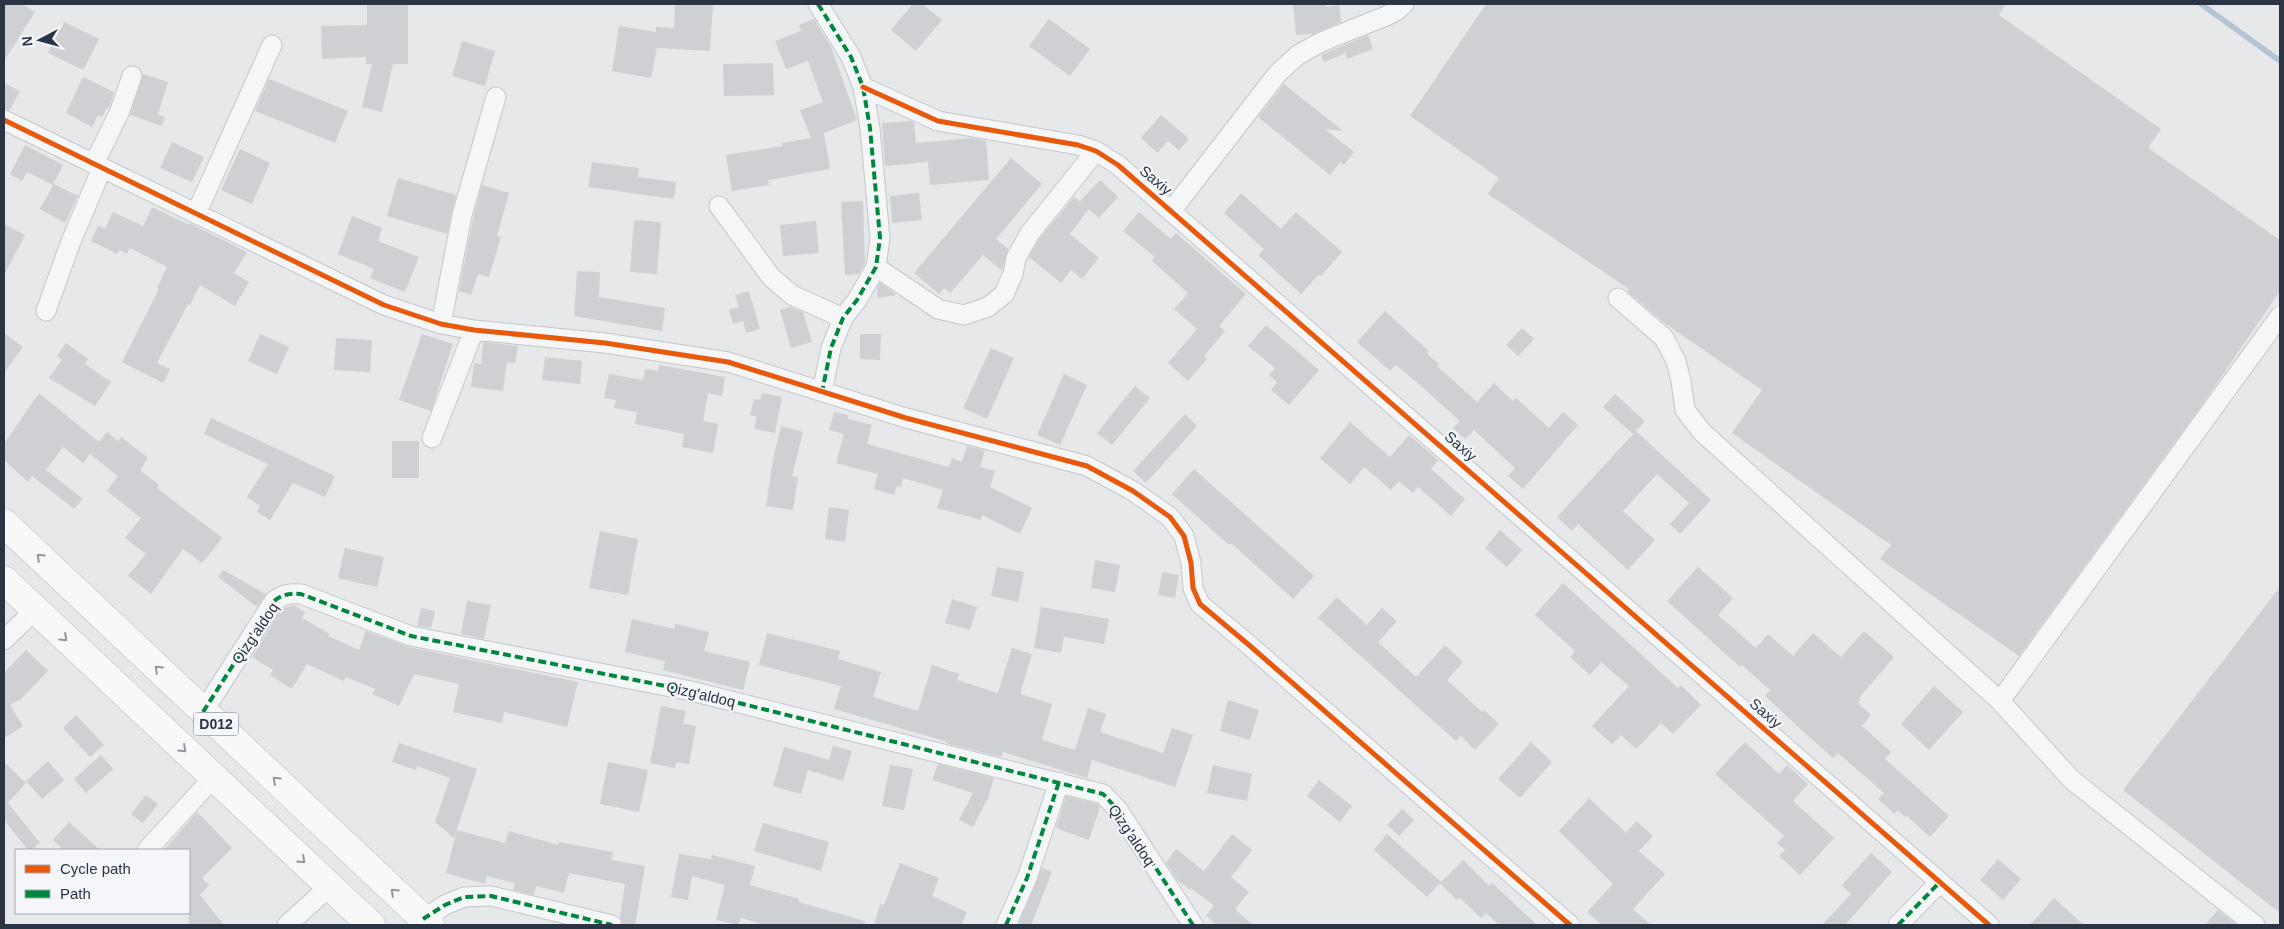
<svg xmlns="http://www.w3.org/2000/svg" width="2284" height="929" viewBox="0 0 2284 929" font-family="Arial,sans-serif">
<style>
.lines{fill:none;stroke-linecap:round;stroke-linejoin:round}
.stream{stroke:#b4c4d5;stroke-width:5.5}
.building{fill:#ced0d3}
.minor-casing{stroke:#c4c6c8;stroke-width:21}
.highway-casing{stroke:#b8bbbf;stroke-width:29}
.minor{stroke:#f5f6f7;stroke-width:19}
.highway{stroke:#f8f8f8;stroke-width:28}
.quiet{stroke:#00873e;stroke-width:4;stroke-dasharray:8 4;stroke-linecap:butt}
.cycleway-casing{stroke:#f4f6f9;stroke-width:8}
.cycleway{stroke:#e8590c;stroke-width:5}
.oneway{stroke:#92969e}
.labels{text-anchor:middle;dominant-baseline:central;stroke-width:4.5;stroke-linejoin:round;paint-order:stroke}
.shield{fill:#f4f6f9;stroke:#676e7b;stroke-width:1}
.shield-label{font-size:14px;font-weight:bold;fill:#2b3445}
.street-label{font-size:15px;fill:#2b3445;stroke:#f4f6f9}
</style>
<rect width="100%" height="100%" fill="#e6e8ea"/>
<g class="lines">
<path class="stream" d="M2201,4L2280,61"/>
</g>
<path class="building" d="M4,4H22L35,12L4,61Z
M675,4H713L710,51L657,48L651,78L612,71L619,26L656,32V27L674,28Z
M913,4H922L942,20L916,51L891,30Z
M1293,4H1326V7L1339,5L1341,22L1313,34L1296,35Z
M1486,4H2006L1999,15L2161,129L2148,148L2280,240V291L2201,406L2019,656L1880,559L1891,545L1732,433L1762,390L1663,322L1627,291L1629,289L1488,194L1499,178L1410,116Z
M367,5H408V64H393L382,112L362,107L372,64H366V57L322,59L321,26L367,25Z
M814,19L831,47L857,120L824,133L830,169L768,180L769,185L732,191L726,155L782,146V143L811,138L800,110L823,102L808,61L786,69L775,41L801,31L799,25Z
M1049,19L1090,49L1070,76L1029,46Z
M64,22L99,39L83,70L48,53Z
M1368,35L1373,49L1347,59L1344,51V54L1324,62L1321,55Z
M462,41L495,51L485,86L452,76Z
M773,63L774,95L724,96L723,64Z
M143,74L168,82L158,114L165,117L162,126L130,115Z
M83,77L114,92L109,108L107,107L102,117L98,115L92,127L66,113Z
M269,79L348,111L335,143L255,111Z
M4,83L20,91L10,110L4,109Z
M1284,84L1343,131L1325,129L1354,152L1344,165L1340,162L1330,175L1258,117Z
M1161,115L1189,139L1179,150L1168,141L1157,153L1141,138Z
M910,121L914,122L916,143L973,138L986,141L989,180L930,185L928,162L885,166L882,123Z
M172,142L204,157L192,182L160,168Z
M25,145L63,165L53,185L27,172L22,181L10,174Z
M240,149L270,163L252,204L221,190Z
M1011,158L1042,184L996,239L1008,249L1002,271L983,255L950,293L944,288L939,294L914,273Z
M592,162L639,168L638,177L676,182L674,199L588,187Z
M398,178L456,195L447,234L387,216Z
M1100,180L1118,197L1099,218L1080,201Z
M54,184L78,196L65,223L40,209Z
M482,185L509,193L497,236L501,237L489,277L478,274L471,295L459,291L473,218Z
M919,193L922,220L892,223L890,196Z
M1241,193L1281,229L1296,212L1342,252L1321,276L1319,274L1301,294L1258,255L1264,249L1224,213Z
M1074,197L1089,209L1070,234L1099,258L1082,279L1071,270L1061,283L1029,257L1039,239Z
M863,201L865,263L859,274L845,275L841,202Z
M152,207L189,225L190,223L193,225L247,252L234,273L249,282L235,306L200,285L190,305L188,304L157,363L170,369L163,383L122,362L159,289L157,288L167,267L130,248L127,254L119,250L117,254L91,241L98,226L105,229L113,212L143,226Z
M1139,212L1171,239L1176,233L1246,294L1219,326L1225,331L1204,356L1207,359L1188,381L1168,363L1197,329L1174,309L1188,293L1152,261L1155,257L1123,231Z
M352,216L382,228L378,241L419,257L405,292L370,278L374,269L338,254Z
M634,220L661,222L657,274L630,272Z
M816,221L819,253L783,256L780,225Z
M4,224L25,235L4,275Z
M577,271L600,272L599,297L665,308L662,331L574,316Z
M880,283L895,294L896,295L878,298L877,288Z
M749,291L760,329L746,333L743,321L733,324L729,310L739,307L735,295Z
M790,307L803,312L812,342L791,348L780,310Z
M1385,311L1429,351L1427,354L1439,364L1437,366L1477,402L1494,383L1513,401L1516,398L1549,428L1563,412L1578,425L1523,489L1508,476L1515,468L1474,430L1465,439L1453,428L1460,421L1420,385L1396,365L1390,371L1357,342Z
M1266,325L1319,370L1289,405L1271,390L1277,382L1269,375L1275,368L1248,346Z
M1522,328L1534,339L1518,356L1506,345Z
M4,333L23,347L4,373Z
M260,334L289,347L277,374L248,361Z
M422,334L453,344L431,411L399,400Z
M860,334H881L880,360L860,359Z
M336,338L372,340L370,372L334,370Z
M483,342L518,346L515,363L507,362L503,391L471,387L474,363L481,364Z
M66,343L88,359L85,364L111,382L95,406L49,378L62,360L57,356Z
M991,348L1014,358L987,419L963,408Z
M545,357L582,361L580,384L542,380Z
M659,365L725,377L722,396L708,393L703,421L718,424L713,453L682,447L684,434L635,424L637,412L614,408L616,400L604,398L609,374L643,380L645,369L658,371Z
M1064,374L1087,385L1060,445L1037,435Z
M1135,386L1150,398L1112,445L1097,433Z
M39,393L99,442L107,432L118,441L121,437L148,458L140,470L159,485L157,488L222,538L202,563L183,549L151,594L128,576L146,554L125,538L141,518L107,491L118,476L90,454L83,463L63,447L46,470L83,499L74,509L32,476L28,482L4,460V444Z
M762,393L782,397L775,433L754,429L757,417L750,415L754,399L760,400Z
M1615,394L1645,421L1636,431L1711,500L1680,534L1670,524L1689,503L1657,474L1623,511L1655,540L1628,570L1578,524L1572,531L1557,517L1633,434L1603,407Z
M834,412L848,415V419L872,425L867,444L949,467L952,458L962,462L967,446L985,450L980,467L995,471L990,487L1032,508L1020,534L982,515L981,520L937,508L943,490L903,478L901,487L897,486L894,495L874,489L878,474L836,463L844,434L829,430Z
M1185,414L1197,426L1146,483L1133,471Z
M211,418L335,476L325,497L293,483L270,520L257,512L260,506L247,497L268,464L204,434Z
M1350,422L1390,457L1409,435L1438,460L1431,469L1465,499L1451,516L1418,487L1413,493L1399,481L1391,490L1364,467L1350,484L1320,458Z
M781,426L803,432L792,476L798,477L793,510L766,506L773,459Z
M392,441H419V478H392Z
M1194,469L1314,576L1293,599L1231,543L1229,545L1172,494Z
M829,507L849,510L845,542L825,539Z
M1500,530L1522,550L1507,567L1485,548Z
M600,531L638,539L628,595L589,588Z
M345,548L384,557L377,587L338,578Z
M1095,560L1120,565L1115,592L1091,588Z
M997,567L1024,572L1018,602L991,596Z
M1698,567L1733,598L1718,615L1756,648L1768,634L1793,656L1813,633L1841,657L1864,631L1894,657L1859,698L1861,700L1858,703L1871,715L1862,726L1891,752L1885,759L1949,816L1930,837L1907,816L1905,817L1898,810L1895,814L1878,799L1884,793L1838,753L1833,758L1807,735L1765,696L1770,690L1742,665L1740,667L1667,601Z
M223,570L266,594L257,607L218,577Z
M1162,572L1179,575L1175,598L1158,595Z
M1563,583L1678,688L1681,685L1701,705L1673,734L1661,723L1636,749L1621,735L1612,744L1592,726L1629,686L1601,662L1590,675L1570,657L1575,651L1535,615Z
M2280,587V913L2123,790Z
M1337,597L1367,625L1382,608L1397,621L1378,642L1416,677L1445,645L1463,662L1447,680L1482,712L1484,710L1499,724L1475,750L1461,736L1456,741L1318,618Z
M952,599L977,607L970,630L945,623Z
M467,601L491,605L484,639L461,634Z
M293,605L305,612L302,618L330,634L328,636L359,650L366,631L409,647L578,682L567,727L504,712L502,723L453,712L459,684L414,674L399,706L372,694L375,689L346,677L344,681L307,664L292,689L270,675L273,670L252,657L282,609Z
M1041,607L1109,619L1104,644L1064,637L1061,653L1034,648Z
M421,608L435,611L431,628L417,626Z
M632,619L674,629L675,624L709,632L704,651L750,662L743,690L663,670L665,661L625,652Z
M767,633L840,651L838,659L881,672L873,697L918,711L932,665L959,674L957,680L998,693L1012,648L1032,654L1020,694L1052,704L1042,740L1075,750L1088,708L1106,714L1100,732L1163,753L1172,728L1193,735L1175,787L1092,760L1087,778L1003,752L1001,757L945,743V741L834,709L841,686L759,665Z
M26,650L48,671L20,700L10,705L23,726L4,738V673Z
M1934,686L1963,712L1929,750L1901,724Z
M1228,700L1259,710L1250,740L1220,731Z
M661,706L686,711L683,724L696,726L689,764L676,762L675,768L650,763Z
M76,715L104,745L90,757L63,728Z
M1531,742L1552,762L1520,798L1498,779Z
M1745,742L1779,774L1787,765L1808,784L1793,801L1834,838L1800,875L1779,856L1785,850L1777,843L1784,836L1715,774Z
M399,743L477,769L454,838L435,822L450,778L417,766L416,770L392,762Z
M833,746L852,751L843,781L808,770L801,794L773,786L784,747L829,760Z
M101,755L113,769L86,793L74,779Z
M48,761L64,780L42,799L26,781Z
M4,762L26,783L8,803L40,843L31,850H28L4,820Z
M608,762L648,770L639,812L600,804Z
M938,764L994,778L988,798L973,827L959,820L973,793L932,780Z
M890,765L913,769L904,810L882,806Z
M1213,765L1252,774L1247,801L1207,793Z
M1319,780L1352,806L1340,822L1307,796Z
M146,795L158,804L143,823L131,814Z
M1066,796L1097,804L1100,807L1089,840L1056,828Z
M1589,798L1626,833L1636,821L1653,836L1639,851L1665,874L1633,909L1651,925H1602L1587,912L1613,884L1559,831Z
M1402,809L1414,820L1399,836L1387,825Z
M197,812L232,848L202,878L209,885L200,895L224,925H189V850H164Z
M69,822L100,850H64L53,840Z
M763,823L829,842L821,871L754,851Z
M457,830L505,843L509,831L558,845L559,842L613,852L611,860L645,866L635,925H623L620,917L625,884L569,873L564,893L536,886L534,895L513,890L515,883L487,876L485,884L446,873Z
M1232,834L1252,850L1231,877L1249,892L1235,909L1253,925H1217L1206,916L1214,906L1191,888L1190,890L1177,880L1166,863L1176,849L1204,871Z
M1387,834L1441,882L1427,897L1374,850Z
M1871,853L1892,872L1845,925H1822L1851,894L1842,885Z
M679,854L711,859L712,855L755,866L750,885L799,899L798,902L865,921L864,925H765L741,918L738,925L716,920L725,885L692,876L688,900L671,897Z
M1998,859L2021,879L2003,900L1980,880Z
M1463,860L1489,886L1492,883L1537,925H1499L1486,913L1481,918L1460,898L1457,900L1440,883Z
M900,863L939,878L932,896L967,912L961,925H874L880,904L884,905Z
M1042,868L1052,872L1031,925H1018Z
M2054,898L2084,925H2030Z
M2218,910L2237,925H2205Z"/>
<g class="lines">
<defs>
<path id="minor" d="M818,4L851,57L863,87L870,128L880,238L876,267L857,300L843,318L831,348L822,392
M863,87L938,121L1078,145L1096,151L1118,165L1989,925
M4,120L384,305L441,324L474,330L605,343L728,362L906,418L1087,466L1133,491L1170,517L1184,536L1191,563L1193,588L1200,604L1249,645L1570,925
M94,164L119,113L132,76
M719,206L771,277L792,295L843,318
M1172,210L1278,73L1298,55L1321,42L1386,16L1396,11L1404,4
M196,214L272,45
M876,267L938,309L964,315L988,307L1004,294L1013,274L1016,258L1030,233L1096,151
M1618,298L1664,338L1676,361L1681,381L1685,410L1702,432L2000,701L2072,780L2255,925
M46,311L70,244L102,168
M441,324L462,215L496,97
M432,438L474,330
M4,640L35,610
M2000,701L2280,316
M203,712L274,601C283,594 290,593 301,594L411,636L691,691L1103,794L1118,810L1193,925
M147,850L213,778
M423,919L445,905L464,897L491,896L612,925
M287,925L330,886
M1006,925L1027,878L1059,782
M1898,925L1940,882"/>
<path id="highway" d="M4,523L430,925
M4,580L371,925"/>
</defs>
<use href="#minor" class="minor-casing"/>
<use href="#highway" class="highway-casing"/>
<use href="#minor" class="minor"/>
<use href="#highway" class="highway"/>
<path class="quiet" d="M818,4L851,57L863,87L870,128L880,238L876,267L857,300L843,318L831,348L822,392
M203,712L274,601C283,594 290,593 301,594L411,636L691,691L1103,794L1118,810L1193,925
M423,919L445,905L464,897L491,896L612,925
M1006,925L1027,878L1059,782
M1898,925L1940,882"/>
<defs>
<path id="cycleway" d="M863,87L938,121L1078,145L1096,151L1118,165L1989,925
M4,120L384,305L441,324L474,330L605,343L728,362L906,418L1087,466L1133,491L1170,517L1184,536L1191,563L1193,588L1200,604L1249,645L1570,925"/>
</defs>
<use href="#cycleway" class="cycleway-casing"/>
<use href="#cycleway" class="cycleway"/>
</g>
<defs><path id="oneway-chevron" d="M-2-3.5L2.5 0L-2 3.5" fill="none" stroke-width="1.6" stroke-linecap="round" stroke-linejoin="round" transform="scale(1.25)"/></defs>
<g class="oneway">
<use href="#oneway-chevron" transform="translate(40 557) rotate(-137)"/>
<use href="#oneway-chevron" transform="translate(64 638) rotate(43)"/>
<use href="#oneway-chevron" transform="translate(158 669) rotate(-137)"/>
<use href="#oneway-chevron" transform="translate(183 749) rotate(43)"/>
<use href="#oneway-chevron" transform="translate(276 780) rotate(-137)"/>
<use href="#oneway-chevron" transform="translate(302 860) rotate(43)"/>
<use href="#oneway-chevron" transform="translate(394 892) rotate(-137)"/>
</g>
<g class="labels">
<rect class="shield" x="193.5" y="712.5" width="45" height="23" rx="4"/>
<g class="shield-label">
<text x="216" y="724">D012</text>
</g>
<g class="street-label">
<text transform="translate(1156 180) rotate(40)">Saxiy</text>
<text transform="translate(1461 446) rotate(41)">Saxiy</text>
<text transform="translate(255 633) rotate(-56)">Qizg'aldoq</text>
<text transform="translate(701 694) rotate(13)">Qizg'aldoq</text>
<text transform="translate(1766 713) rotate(41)">Saxiy</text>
<text transform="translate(1132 835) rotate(56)">Qizg'aldoq</text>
</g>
</g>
<rect width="2284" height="929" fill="none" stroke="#2b3445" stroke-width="10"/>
<rect x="15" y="849" width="175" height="65" fill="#f4f6f9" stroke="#a4a8b1"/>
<rect x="25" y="865" width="25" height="8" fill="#e8590c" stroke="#a4a8b1"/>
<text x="60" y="874" font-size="15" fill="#2b3445">Cycle path</text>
<rect x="25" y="890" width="25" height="8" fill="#00873e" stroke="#a4a8b1"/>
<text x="60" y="899" font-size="15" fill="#2b3445">Path</text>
<g transform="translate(40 40) rotate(264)" stroke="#f4f6f9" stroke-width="4" paint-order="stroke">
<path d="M0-4L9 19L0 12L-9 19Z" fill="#2b3445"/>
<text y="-8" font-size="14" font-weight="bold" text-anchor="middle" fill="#2b3445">N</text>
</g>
</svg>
